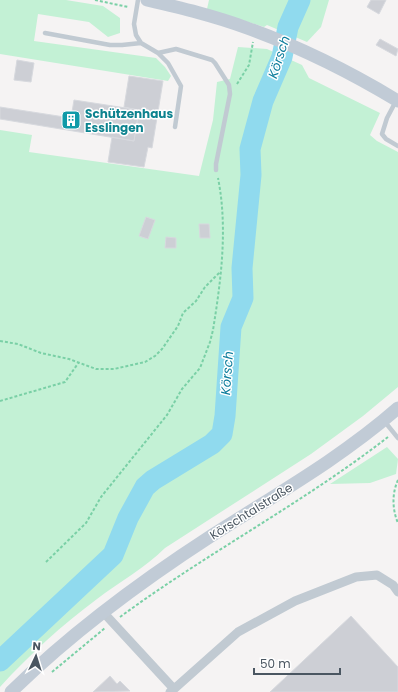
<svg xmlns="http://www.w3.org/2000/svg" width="398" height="692" viewBox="0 0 398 692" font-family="Poppins,sans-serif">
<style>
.green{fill:#c3f1d5}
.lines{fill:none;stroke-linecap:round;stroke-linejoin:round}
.river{stroke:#90daee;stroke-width:21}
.building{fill:#cdcfd5;stroke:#d7d9de}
.path{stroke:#7ad0a6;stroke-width:2;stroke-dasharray:3 2;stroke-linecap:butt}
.lane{stroke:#c1cad2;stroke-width:4.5}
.street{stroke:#c1cad2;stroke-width:9}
.secondary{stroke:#c1cbd6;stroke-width:13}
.labels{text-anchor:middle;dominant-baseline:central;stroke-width:3;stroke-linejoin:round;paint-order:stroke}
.culture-label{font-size:12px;font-weight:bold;fill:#0d838f;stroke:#fff;text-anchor:start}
.street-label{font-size:12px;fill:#4a5661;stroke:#fff}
.water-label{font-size:13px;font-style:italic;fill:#0c7c9b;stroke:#fff}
</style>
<rect width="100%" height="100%" fill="#f5f3f3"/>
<path class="green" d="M0,0H66L103,6L120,18V33L108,37L89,22L38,14L34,41L156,58L165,67L171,76L168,81L0,54Z
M209,0H329L321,27L307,42L267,25L264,27L207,9Z
M238,47L267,49L302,65L309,78L380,113L370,135L377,141L398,152V387L363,416L311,454L165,548C145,568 119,582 97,599C62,625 29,655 0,687V130L32,135L29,152L199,176L213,120L217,82L230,79Z
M387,447L398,459L396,474L370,483L330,484Z"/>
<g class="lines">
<path class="river" d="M0,661L113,555L128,518L145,487L153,480L212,444L222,434L225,416L231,327L243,298L242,268L251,175L250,149L263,101L282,57L288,27L300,0"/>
</g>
<path class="building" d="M371,0H386L379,14L367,7Z
M380,39L398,49L396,56L376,45Z
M17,60L34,63L31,82L14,80Z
M129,76L163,81L152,148L148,147L144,167L108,162L112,137L134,141L139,110L124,107Z
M74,100L139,110L134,141L0,119V107L71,118Z
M146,217L155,220L148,239L139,236Z
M199,224H209L210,238H200Z
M166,237L176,238V248H165Z
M351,616L398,667V692H270Z
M110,676L117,684L120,681L130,691L93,692Z"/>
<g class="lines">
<path class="path" d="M95,0L128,7
M237,84L249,65L253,42
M0,341L18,344L41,353L69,359L96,369H114L145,362L155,356L162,349L178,326L183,313L196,301L205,287L220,272
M0,401L65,382L79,362
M398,480C392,493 392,509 398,523
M46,562L86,523L101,497L167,415L182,389L200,368L210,342L213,330C221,280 228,228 218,178
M120,617C207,553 303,503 388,437
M52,672L105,628"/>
<path class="lane" d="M138,0L134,24L136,35L141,43L158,53L168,63L181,86L175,127
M45,33L110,45H122L141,43
M158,53L176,49L212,60L215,63L229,85L230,94L216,164V170
M396,101L387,118L382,134L386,139L398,146
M385,422L398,438"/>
<path class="street" d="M103,612L174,689L170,692
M174,689L238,632L295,601L356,577L377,575L393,585L398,592"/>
<path class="secondary" d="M147,0C181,8 215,16 247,28C300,47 350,72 398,101
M11,692C72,632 140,582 211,536C275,495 341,458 398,408"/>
</g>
<defs>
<symbol id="building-square" viewBox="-11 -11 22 22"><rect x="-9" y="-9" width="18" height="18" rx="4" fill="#0f9aa8" stroke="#fff"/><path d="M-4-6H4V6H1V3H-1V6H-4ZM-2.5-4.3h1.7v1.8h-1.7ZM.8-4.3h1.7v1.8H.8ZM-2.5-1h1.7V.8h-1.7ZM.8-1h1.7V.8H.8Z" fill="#fff"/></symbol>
</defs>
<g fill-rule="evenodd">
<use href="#building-square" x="60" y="109" width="22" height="22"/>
</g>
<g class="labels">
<g class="culture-label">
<text x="85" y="113">Schützenhaus<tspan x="85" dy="14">Esslingen</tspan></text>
</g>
<g class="street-label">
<text transform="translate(251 511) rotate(-32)">Körschtalstraße</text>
</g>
<g class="water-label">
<text transform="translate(279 57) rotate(-72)">Körsch</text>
<text transform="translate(227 373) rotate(-86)">Körsch</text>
</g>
</g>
<g transform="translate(36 656) rotate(4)" stroke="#ffffff" stroke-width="3" paint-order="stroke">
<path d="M0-3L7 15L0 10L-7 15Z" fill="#4a5661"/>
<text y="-6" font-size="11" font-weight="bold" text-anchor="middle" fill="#4a5661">N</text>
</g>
<path d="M254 668v6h86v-6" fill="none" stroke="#4a5661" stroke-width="2"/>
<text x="260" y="668" font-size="12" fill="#4a5661" stroke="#ffffff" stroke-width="3" paint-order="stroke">50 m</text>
</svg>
